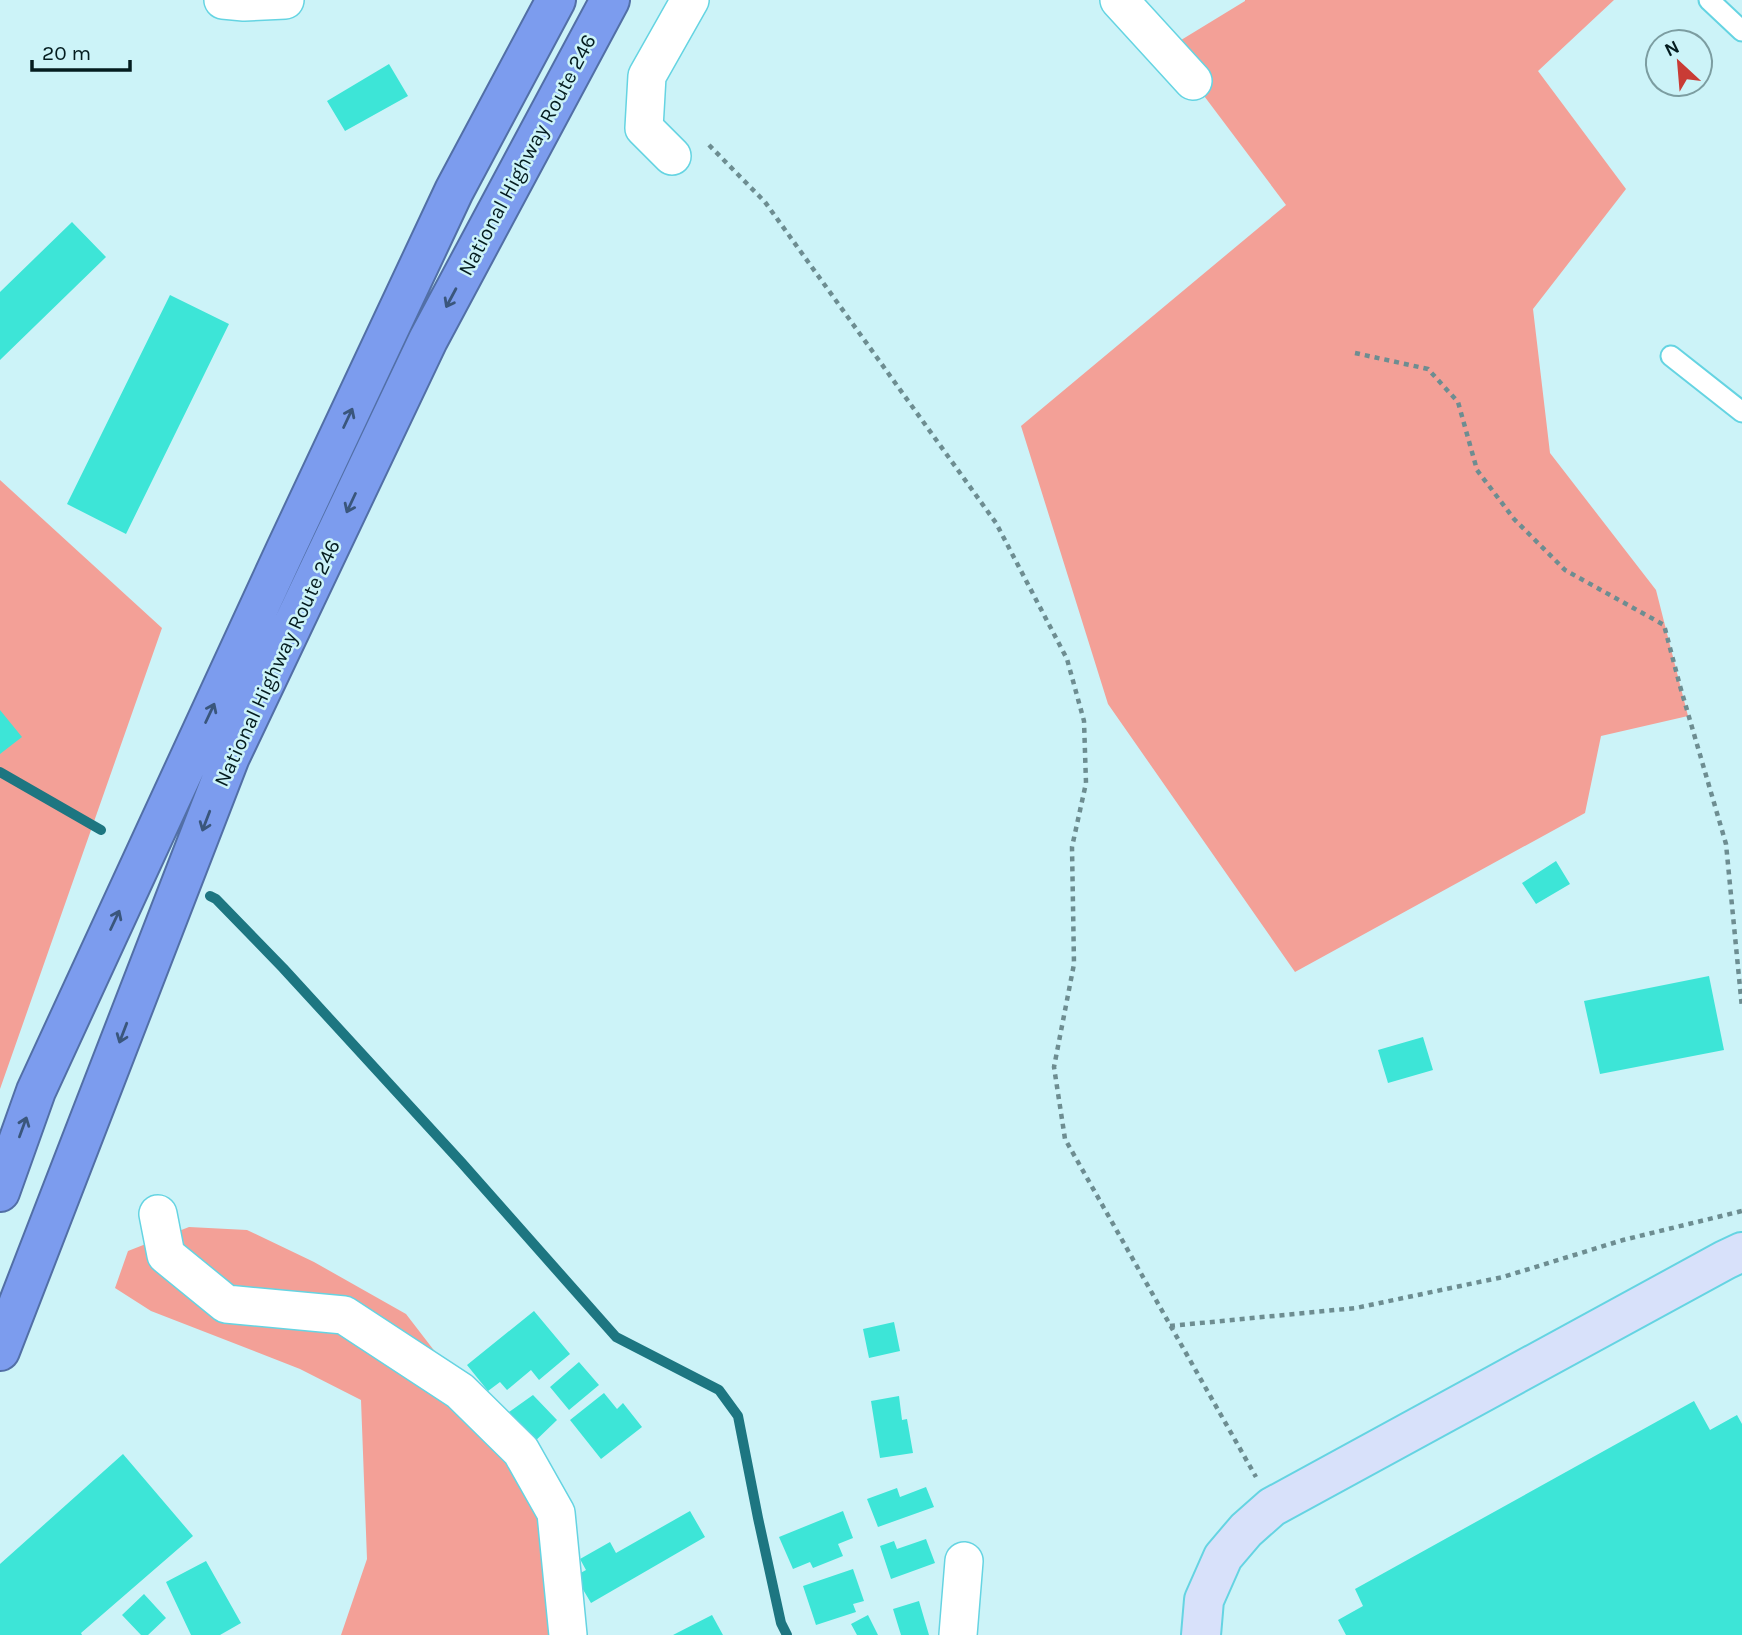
<svg xmlns="http://www.w3.org/2000/svg" width="1742" height="1635" viewBox="0 0 1742 1635" font-family="Karla,sans-serif">
<style>
.forest{fill:#f3a097}
.lines{fill:none;stroke-linecap:round;stroke-linejoin:round}
.stream{stroke:#1d7681;stroke-width:10}
.building{fill:#3de5d7}
.lane-casing{stroke:#65d4e2;stroke-width:23}
.street-casing{stroke:#65d4e2;stroke-width:40}
.secondary-casing{stroke:#65d4e2;stroke-width:42}
.highway-casing{stroke:#526fa6;stroke-width:42}
.path{stroke:#6d8d91;stroke-width:4.5;stroke-dasharray:5 5;stroke-linecap:butt}
.lane{stroke:#fff;stroke-width:19}
.street{stroke:#fff;stroke-width:37}
.secondary{stroke:#d8e1fa;stroke-width:38}
.highway{stroke:#7c9cee;stroke-width:38}
.oneway{stroke:#3a567c}
.labels{text-anchor:middle;dominant-baseline:central;stroke-width:5;stroke-linejoin:round;paint-order:stroke}
.street-label{font-size:21px;fill:#041c1f;stroke:#ccf3f8}
</style>
<rect width="100%" height="100%" fill="#ccf3f8"/>
<path class="forest" d="M1245,0H1614L1538,71L1626,189L1533,309L1550,453L1656,590L1688,716L1601,736L1585,813L1295,972L1108,704L1021,426L1286,205L1168,48L1245,1Z
M0,480L162,628L0,1089Z
M189,1227L247,1230L314,1262L406,1314L483,1414L556,1513L568,1635H341L367,1559L361,1400L300,1369L151,1311L115,1288L128,1251Z"/>
<g class="lines">
<path class="stream" d="M0,772L101,830
M210,896L216,899L283,968L461,1162L616,1337L719,1390L738,1416L758,1518L781,1623L787,1635"/>
</g>
<path class="building" d="M389,64L408,96L345,131L327,101Z
M72,222L106,257L0,360V292Z
M170,295L229,324L126,534L67,504Z
M0,710L22,737L0,754Z
M1556,861L1570,884L1536,904L1522,883Z
M1709,976L1724,1050L1600,1074L1584,1001Z
M1423,1037L1433,1070L1388,1083L1378,1050Z
M534,1311L570,1354L539,1380L531,1370L507,1390L500,1382L488,1391L467,1365Z
M894,1322L900,1351L869,1358L863,1329Z
M579,1362L599,1385L569,1410L550,1387Z
M604,1393L617,1409L623,1403L642,1427L601,1459L570,1420Z
M533,1395L557,1420L529,1447L502,1417Z
M899,1396L902,1420L907,1419L913,1453L880,1458L871,1401Z
M1694,1401L1710,1430L1737,1415L1742,1424V1635H1346L1338,1620L1363,1606L1355,1589Z
M123,1454L193,1536L81,1633L82,1635H0V1564Z
M926,1487L934,1507L878,1527L867,1499L897,1488L900,1497Z
M690,1511L705,1537L591,1603L575,1576L586,1570L580,1559L610,1542L616,1553Z
M843,1511L853,1538L838,1544L843,1556L813,1568L810,1562L793,1569L779,1537Z
M926,1539L935,1563L891,1579L880,1546L894,1541L897,1549Z
M206,1561L241,1623L220,1635H191L166,1582Z
M853,1569L864,1601L853,1604L856,1612L816,1625L803,1586Z
M144,1594L166,1618L148,1635H141L122,1615Z
M919,1601L929,1635H901L893,1609Z
M712,1615L723,1635H673Z
M868,1615L878,1635H857L851,1624Z"/>
<g class="lines">
<defs>
<path id="lane" d="M1709,0L1742,31
M1671,356L1742,412"/>
<path id="street" d="M223,0L244,2L285,0
M1119,0L1193,81
M672,156L644,128L647,76L690,0
M158,1214L166,1255L226,1304L344,1315L460,1391L521,1451L556,1513L568,1635
M958,1635L964,1561"/>
<path id="secondary" d="M1201,1635L1204,1600L1223,1557L1246,1530L1272,1507L1725,1260L1742,1252"/>
<path id="highway" d="M0,1192L36,1091L285,551L454,191L556,0
M0,1351L230,757L428,340L610,0"/>
</defs>
<use href="#lane" class="lane-casing"/>
<use href="#street" class="street-casing"/>
<use href="#secondary" class="secondary-casing"/>
<use href="#highway" class="highway-casing"/>
<path class="path" d="M709,145L765,202L996,523L1067,659L1084,721L1086,783L1072,847L1074,964L1054,1067L1065,1139L1256,1477
M1355,353L1428,369L1458,402L1477,470L1514,519L1565,570L1664,625L1680,686L1726,844L1742,1008
M1170,1326L1356,1308L1503,1277L1623,1240L1742,1211"/>
<use href="#lane" class="lane"/>
<use href="#street" class="street"/>
<use href="#secondary" class="secondary"/>
<use href="#highway" class="highway"/>
</g>
<defs><path id="oneway-shaft" d="M-6 0H5M1.5-3L5.5 0L1.5 3" fill="none" stroke-width="1.6" stroke-linecap="round" stroke-linejoin="round" transform="scale(1.75)"/></defs>
<g class="oneway">
<use href="#oneway-shaft" transform="translate(451 298) rotate(118)"/>
<use href="#oneway-shaft" transform="translate(348 418) rotate(-65)"/>
<use href="#oneway-shaft" transform="translate(351 503) rotate(115)"/>
<use href="#oneway-shaft" transform="translate(210 713) rotate(-65)"/>
<use href="#oneway-shaft" transform="translate(206 821) rotate(111)"/>
<use href="#oneway-shaft" transform="translate(115 920) rotate(-65)"/>
<use href="#oneway-shaft" transform="translate(123 1033) rotate(111)"/>
<use href="#oneway-shaft" transform="translate(23 1127) rotate(-70)"/>
</g>
<g class="labels">
<g class="street-label">
<text transform="translate(527 155) rotate(-62)">National Highway Route 246</text>
<text transform="translate(277 663) rotate(-65)">National Highway Route 246</text>
</g>
</g>
<g transform="translate(1679 63) rotate(334)"><circle r="33" fill="#ccf3f8" stroke="#7c9da1" stroke-width="2"/>
<path d="M0-5L12 26L0 18L-12 26Z" fill="#c93b35"/>
<text y="-10" font-size="19" font-weight="bold" text-anchor="middle" fill="#041c1f">N</text>
</g>
<path d="M32 60v10h98v-10" fill="none" stroke="#041c1f" stroke-width="3.5"/>
<text x="42" y="60" font-size="21" fill="#041c1f" stroke="#ccf3f8" stroke-width="5" paint-order="stroke">20 m</text>
</svg>
